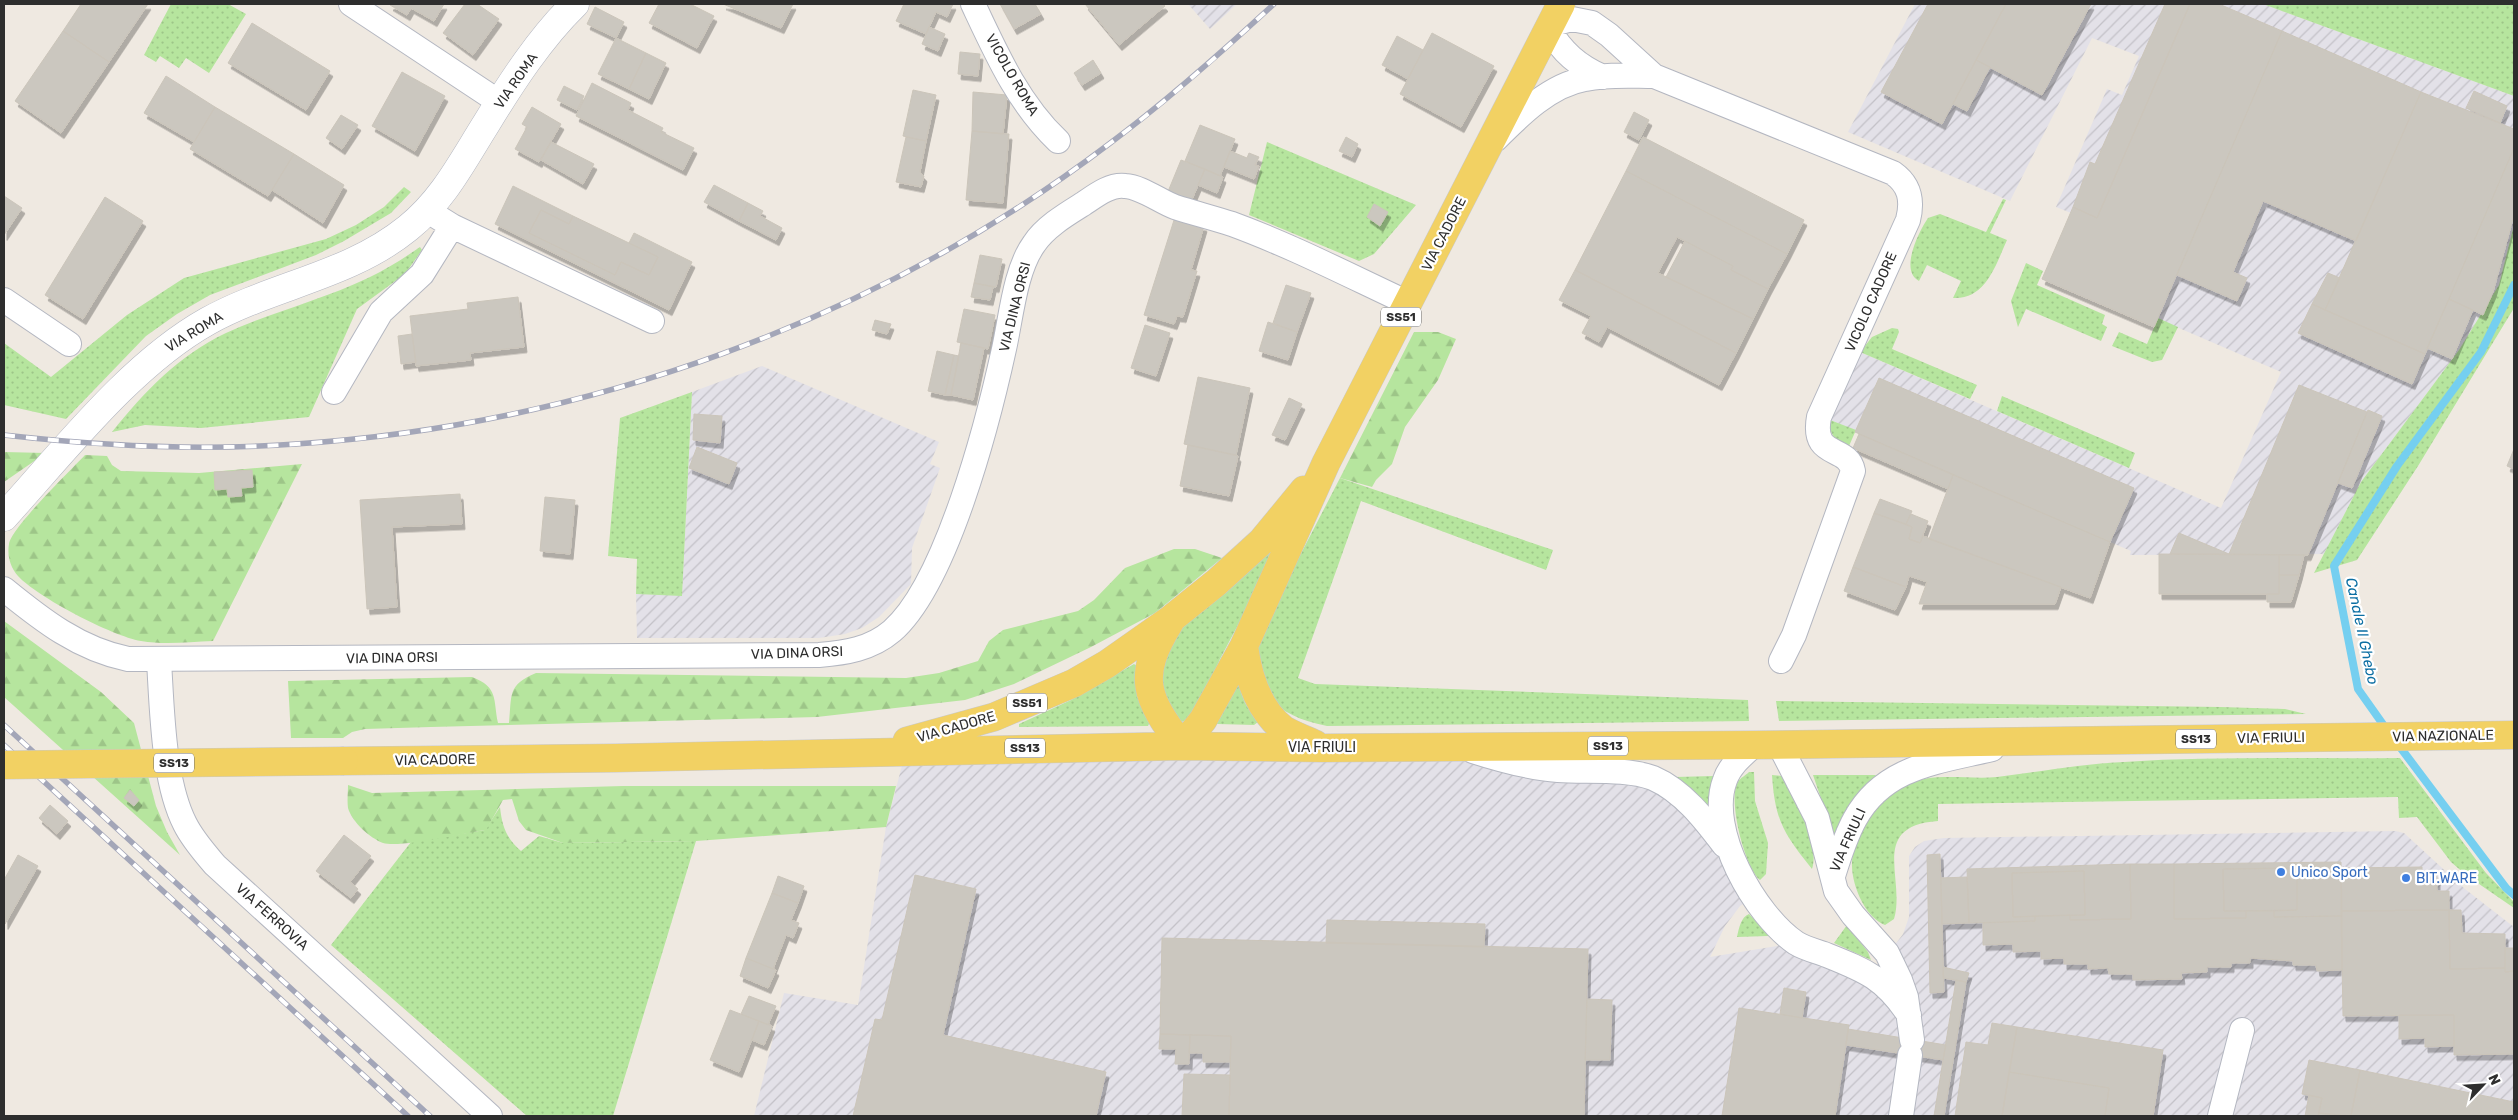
<svg xmlns="http://www.w3.org/2000/svg" width="2518" height="1120" viewBox="0 0 2518 1120" font-family="Rubik,sans-serif">
<style>
.industrial{fill:url(#industrial-furrows)}
.grass{fill:url(#grass-dots)}
.forest{fill:url(#forest-firs)}
.lines{fill:none;stroke-linecap:round;stroke-linejoin:round}
.stream{stroke:#75cff0;stroke-width:8}
.building{fill:#cbc7bf;stroke:#cbc5ba;filter:url(#shadow)}
.street-casing{stroke:#b4b7c1;stroke-width:26}
.secondary-casing{stroke:#b4b7c1;stroke-width:29}
.primary-casing{stroke:#c9c9c9;stroke-width:29}
.street{stroke:#fff;stroke-width:24}
.secondary{stroke:#fff;stroke-width:28}
.primary{stroke:#f2d163;stroke-width:28}
.rail-casing{stroke:#a3a6b8;stroke-width:5.5}
.rail{stroke:#fff;stroke-width:4;stroke-dasharray:11;stroke-linecap:butt}
.primary-bridge-casing{stroke:#c9c9c9;stroke-width:29;stroke-linecap:butt}
.primary-bridge{stroke:#f2d163;stroke-width:28}
.shop-dot{fill:#3f7fe0;stroke:#fff;stroke-width:2}
.labels{text-anchor:middle;dominant-baseline:central;stroke-width:4.5;stroke-linejoin:round;paint-order:stroke}
.shield{fill:#fff;stroke:#6d6d6d;stroke-width:1}
.shield-label{font-size:12px;font-weight:bold;fill:#2e2e2e}
.street-label{font-size:14px;fill:#2e2e2e;stroke:#fff}
.shop-label{font-size:14px;fill:#366cbe;stroke:#fff;text-anchor:start}
.water-label{font-size:15px;font-style:italic;fill:#0d6fa3;stroke:#fff}
</style>
<defs>
<pattern id="industrial-furrows" width="10" height="10" patternUnits="userSpaceOnUse" patternTransform="scale(1.25)"><rect width="10" height="10" fill="#e3e1e8"/><path d="M-1 1l2-2M0 10L10 0M9 11l2-2" fill="none" stroke="#c3c1c7"/></pattern>
<pattern id="grass-dots" width="8" height="8" patternUnits="userSpaceOnUse" patternTransform="scale(1.25)"><rect width="8" height="8" fill="#b6e59e"/><path d="M2 2h.1M6 6h.1" fill="none" stroke="#9dc588" stroke-width="1.8" stroke-linecap="round"/></pattern>
<pattern id="forest-firs" width="22" height="20" patternUnits="userSpaceOnUse" patternTransform="scale(1.25)"><rect width="22" height="20" fill="#b6e59e"/><path d="M5 1l3.5 6h-7zM16 11l3.5 6h-7z" fill="#9dc588"/></pattern>
<filter id="shadow"><feDropShadow dx="3" dy="5.5" stdDeviation="0" flood-color="#0004"/></filter>
</defs>
<rect width="100%" height="100%" fill="#efe9e1"/>
<path class="industrial" d="M1188,4H1237L1210,29Z
M1915,4H2263L2514,96V225L2499,285L2459,350L2361,482L2324,554L2130,555L2131,551L1859,434L1855,432L1856,431L1830,420L1860,352L2221,508L2281,372L2158,319L2154,327L2042,279L2071,213L2056,207L2107,89L2122,95L2139,56L2092,38L2010,201L1848,132Z
M762,366L939,442L930,464L940,468L912,548L911,584L879,617L862,628L845,634L819,638H637L636,594L682,595L692,392Z
M1323,748L1638,774L1698,812L1746,902L1740,906L1725,926L1710,957L1796,943L1885,984L1894,946L1903,934L1909,917V856L1915,847L1924,841L1944,838L2395,831L2404,833L2465,889L2514,927V1116H754L784,993L858,1005L886,827L906,750Z"/>
<path class="grass" d="M171,4H228L246,14L209,73L186,58L179,68L160,56L156,62L144,55Z
M2263,4H2514V96Z
M1267,142L1416,205L1374,254L1359,261L1249,215Z
M404,187L411,192L391,213L344,241L316,255L210,295L177,314L146,336L66,419L4,405V343L51,377L127,315L184,278L326,239L356,225L384,207Z
M2003,199L2006,200L1990,233L2007,240C1996,264 1986,300 1953,298L1961,281L1927,265L1919,281C1899,271 1919,231 1928,218L1940,214L1986,232Z
M2514,225V308L2418,466L2357,560L2314,573L2361,482L2459,350L2499,285Z
M420,247L422,250L405,274L357,309L309,417L201,428L145,425L112,432C144,392 179,355 226,333C272,312 322,300 368,278C387,269 404,258 420,247Z
M2026,263L2043,271L2037,285L2105,315L2102,324L2107,327L2101,341L2026,309L2018,327L2011,301Z
M2158,318L2178,327L2162,360L2152,362L2112,346L2119,332L2147,344Z
M1892,328L1898,329L1899,332L1892,349L1977,385L1970,399L1860,352L1872,337Z
M692,392L682,596L636,594L637,559L608,556L620,418Z
M2002,396L2135,453L2129,468L1997,411Z
M1830,420L1856,430L1849,446C1835,439 1829,436 1830,420Z
M1340,478L1553,550L1546,570L1361,501L1298,678L1315,684L1748,700L1749,721L1327,726C1270,715 1249,687 1262,629Z
M1284,538L1220,659L1203,699L1187,720L1181,722L1171,710L1159,679L1173,633Z
M1134,664L1137,666L1150,722L1148,726L1019,727V724L1071,700Z
M1238,684L1245,703L1258,722L1254,725L1217,724L1216,721Z
M1776,701L2221,707L2285,709L2306,714L1779,721Z
M2400,758L2486,873L2514,902V908L2466,875L2451,862L2417,817L2399,818L2398,797L1938,804V821C1868,826 1906,879 1894,919L1885,925C1867,918 1856,893 1853,876C1846,841 1875,802 1904,786C1931,771 1967,780 1997,777C2039,772 2081,764 2124,762C2216,756 2308,759 2400,758Z
M1749,772H1754L1755,801L1768,843L1766,874L1760,880C1745,869 1727,798 1738,782C1740,778 1746,775 1749,772Z
M1772,775L1782,776C1797,795 1820,845 1812,869C1784,834 1775,821 1772,775Z
M1813,775H1876L1853,802L1834,837Z
M1714,776L1712,810L1675,777Z
M500,807C502,826 506,838 521,851L539,836L563,843L696,841L613,1116H527L331,945L411,842L485,830Z
M1749,914L1768,933V936L1737,937C1739,928 1741,917 1749,914Z
M1847,925L1868,952L1871,960L1834,943Z"/>
<path class="forest" d="M1414,332H1438L1456,339L1438,380L1405,427L1392,464L1376,480L1372,487L1340,478Z
M4,452L46,453L4,482Z
M85,455L107,456L112,465L121,471L199,473L302,464L213,641C189,642 164,645 141,641C112,636 37,597 18,576C10,567 7,555 9,544C11,528 70,471 85,455Z
M1174,549H1195L1222,558L1155,613L1091,647L1014,684L965,700L817,717L431,727L365,729L352,732L343,738H291L288,681L472,677C499,687 493,700 498,723H509C512,695 507,685 536,673L906,678L939,673L978,661L989,641L1003,630L1078,611L1094,600L1125,568Z
M4,621L101,692L134,723L156,806L167,832L180,855L4,697Z
M348,785L372,793L623,786H896L886,827L696,841L563,843L526,830L519,821L512,799L503,800L486,830C464,833 401,848 383,843C370,838 352,822 348,808C347,801 348,792 348,785Z"/>
<g class="lines">
<path class="stream" d="M2387,730L2358,689L2334,566L2397,466L2481,352L2514,285
M2397,743L2506,888L2514,895"/>
</g>
<path class="building" d="M81,4H148L109,62L63,31Z
M391,4H444L434,21L411,8L407,15L390,5Z
M465,4H477L499,19L473,55L443,33Z
M659,4H690L714,16L697,48L649,23Z
M723,4H793L781,28Z
M904,4H953L947,17L936,12L926,34L896,21Z
M1000,4H1035L1041,14L1014,29Z
M1085,4H1163L1165,6L1119,45Z
M1928,4H2006L1942,124L1881,92Z
M2006,4H2091L2042,95L1976,60Z
M2165,4H2190L2097,218L2073,207L2090,162L2095,164Z
M2190,4H2219L2282,31L2154,327L2042,279L2073,207L2097,218Z
M595,7L624,22L616,38L587,24Z
M252,23L330,71L306,110L228,63Z
M929,27L945,34L938,51L922,44Z
M63,31L109,62L61,133L15,101Z
M2282,31L2421,92L2356,241L2263,201L2233,272L2247,278L2237,301L2177,275Z
M1432,33L1494,66L1461,127L1400,94Z
M1397,36L1423,50L1408,79L1382,65Z
M616,38L646,53L629,89L598,74Z
M960,52L980,54L978,76L958,74Z
M646,53L666,63L649,99L629,89Z
M1093,60L1101,73L1082,85L1074,73Z
M1976,60L1990,67L1967,111L1953,104Z
M402,72L445,96L415,151L372,126Z
M166,76L215,107L194,142L144,113Z
M592,83L631,103L628,110L663,128L661,132L694,148L683,170L576,116Z
M564,86L584,96L577,110L557,100Z
M913,90L936,95L926,141L903,136Z
M2474,91L2507,106L2500,123L2466,108Z
M973,92L1007,95L1003,134L972,131Z
M2421,92L2514,129V148L2425,354L2325,310Z
M215,107L294,154L268,196L190,149Z
M532,107L561,124L539,162L515,149L527,127L522,124Z
M1634,112L1649,120L1639,140L1624,132Z
M341,115L358,125L342,149L326,138Z
M1200,125L1235,139L1220,176L1185,161Z
M972,131L1009,134L1003,203L966,200Z
M906,137L926,141L920,172L924,176L921,187L896,182Z
M1346,137L1358,144L1352,157L1339,151Z
M1643,137L1804,220L1787,254L1626,171Z
M551,142L594,164L583,184L541,160Z
M2514,148V215L2493,292L2483,315L2449,299Z
M1230,151L1247,158L1249,153L1259,157L1255,165L1259,166L1254,179L1224,167Z
M294,154L344,185L323,223L272,190Z
M1181,160L1205,169L1190,204L1167,194Z
M1205,169L1223,177L1217,193L1198,185Z
M1626,171L1787,254L1768,289L1731,270L1733,266L1677,237L1658,273L1753,319L1736,353L1575,270Z
M714,185L748,203L739,221L704,202Z
M513,186L573,216L569,224L541,210L529,233L615,275L621,262L649,275L658,257L629,243L634,233L692,262L669,310L495,224Z
M4,196L22,208L4,235Z
M105,197L143,221L83,319L45,295Z
M748,203L763,211L760,216L782,228L776,240L739,221Z
M1374,204L1388,212L1380,226L1367,217Z
M541,210L569,224L573,216L658,257L649,275L621,262L615,275L529,233Z
M1175,217L1204,226L1191,270L1197,271L1183,317L1177,316L1174,324L1144,315Z
M1685,241L1733,266L1731,270L1768,289L1753,319L1666,277Z
M980,255L1002,259L996,287L974,283Z
M1575,270L1736,353L1719,385L1607,327L1599,342L1582,333L1591,316L1559,300Z
M2328,273L2340,278L2325,310L2312,304Z
M974,283L993,287L990,300L971,297Z
M1286,285L1311,293L1297,332L1273,323Z
M518,297L524,347L470,353L471,360L416,366L410,316L468,309L467,303Z
M2449,299L2473,310L2452,359L2427,348Z
M2312,304L2425,354L2412,384L2298,333Z
M964,309L995,315L988,349L957,342Z
M875,320L891,324L887,334L872,330Z
M1268,322L1297,332L1288,360L1259,351Z
M1145,325L1170,333L1156,376L1131,368Z
M412,334L416,362L401,364L398,336Z
M961,343L984,348L973,400L951,395Z
M937,351L954,355L945,395L928,391Z
M954,355L959,356L951,395H945Z
M1198,377L1250,388L1236,455L1184,444Z
M1879,378L2134,488L2110,542L1855,432Z
M2299,385L2367,412L2308,555L2229,554Z
M1289,398L1302,404L1285,440L1272,435Z
M2368,410L2382,416L2352,488L2338,483Z
M694,414L722,416L720,443L693,440Z
M1859,434L1953,475L1948,489L1853,448Z
M1188,445L1238,456L1229,496L1180,486Z
M697,447L737,463L729,484L689,468Z
M2514,449V469L2507,466Z
M252,470L253,487L241,488L242,496L228,497L227,489L215,490L214,472Z
M1953,475L2110,542L2090,598L1929,539Z
M460,494L462,524L392,527L397,607L367,609L360,500Z
M545,497L575,500L570,554L540,551Z
M1880,499L1912,511L1906,524L1874,513Z
M1874,513L1912,527L1909,539L1920,543L1923,536L2061,587L2055,604H1919L1927,582L1909,576L1906,587L1853,567Z
M1911,514L1928,521L1920,543L1909,539L1912,527L1906,524Z
M2179,533L2229,554H2170Z
M2159,554L2279,555V594H2159Z
M2279,555H2304L2299,575H2279Z
M1853,567L1906,587L1895,610L1844,591Z
M2279,575H2299L2291,602H2267V594H2279Z
M130,790L139,800L134,806L124,798Z
M50,805L68,821L57,834L39,818Z
M344,835L371,856L350,882L358,889L351,898L316,871Z
M1940,854L1944,992L1930,993L1927,855Z
M18,855L38,866L5,924L4,880Z
M2341,862L2342,916L2274,917V911L2297,910V868L2223,869L2224,911H2246V918L2174,919V864Z
M2130,864H2174V919L2246,918V911H2274V917L2342,916V970L2317,971L2316,965H2293V961L2250,958V963H2231V967H2207V972L2181,973L2182,979L2133,980V974H2109L2108,968L2088,969V964H2064V958L2041,959V951L2013,952V944L1983,945V923L2035,921V916L2070,915V920L2131,919Z
M2130,864L2131,919L2070,920V915H2085L2084,871L2012,873L2013,917L2035,916V921L1969,923L1967,869Z
M2422,867V877H2437V891H2449V910L2341,911V868Z
M2297,868V910L2224,911L2223,869Z
M2084,871L2085,915L2013,917L2012,873Z
M915,875L976,889L943,1035L1106,1072L1096,1116H853L875,1019L882,1020Z
M778,876L804,886L798,903L772,893Z
M1967,877L1969,923L1942,924L1941,878Z
M772,893L798,903L791,920L799,923L793,938L786,935L773,969L746,958Z
M2449,910L2450,969L2505,968V972L2514,971V1054L2454,1055V1015L2343,1016L2341,911Z
M2449,910H2461L2462,933L2505,934V968L2450,969Z
M1327,920L1485,924L1484,947L1326,943Z
M1162,938L1588,949L1584,1116H1229L1231,1036L1160,1034Z
M2505,948H2514V971L2505,972Z
M746,958L776,970L768,988L740,976Z
M1943,967L1969,973L1966,982L1943,978Z
M1956,980L1966,982L1944,1116H1934Z
M1784,988L1806,992L1802,1018L1780,1014Z
M749,996L776,1006L768,1025L741,1014Z
M1587,999L1612,1000L1610,1060H1585Z
M1739,1008L1849,1025L1835,1116H1722Z
M730,1010L759,1021L739,1072L710,1060Z
M2399,1015H2454V1046L2425,1047V1038L2399,1039Z
M759,1021L772,1026L764,1045L752,1040Z
M1992,1023L2017,1027L2002,1116H1955L1966,1042L1988,1045Z
M2017,1027L2163,1050L2153,1116H2105L2109,1088L2009,1072Z
M1848,1029L1946,1045L1943,1060L1846,1045Z
M1160,1034L1190,1035L1189,1064H1175L1176,1049H1159Z
M1190,1035L1231,1036L1230,1062H1203V1053H1189Z
M2309,1060L2360,1070L2351,1116L2319,1113L2322,1098L2302,1094Z
M2360,1070L2514,1102V1116H2351Z
M2009,1072L2109,1088L2105,1116H2002Z
M1184,1074L1230,1075L1229,1116H1182Z
M2309,1095L2322,1098L2318,1116H2305Z
M2319,1113L2338,1116H2318Z"/>
<g class="lines">
<defs>
<path id="street" d="M351,4L499,102
M973,4C996,53 1018,103 1058,141
M1550,25L1572,19L1592,23L1609,35L1654,76L1893,173C1910,185 1913,200 1908,220L1819,417C1811,460 1848,444 1853,471L1794,635L1781,661
M1548,28C1562,52 1578,66 1603,77
M1496,139C1520,115 1550,85 1585,79C1607,74 1632,76 1654,76
M428,211L452,226L652,321
M4,300L69,344
M334,392L381,312L422,274L452,226
M4,589C42,620 79,649 128,659L819,655C845,653 871,649 892,631C947,583 988,422 1004,349C1011,318 1015,270 1034,244C1045,227 1067,214 1083,204C1095,196 1110,184 1125,186C1142,187 1159,201 1175,207C1194,213 1213,218 1232,224C1292,246 1350,276 1408,303
M159,661C162,709 163,781 185,824C193,840 204,852 215,865L490,1116
M1779,744L1817,818L1836,891L1853,915L1887,953L1900,980L1906,997L1912,1040
M1754,745C1743,755 1730,765 1725,780C1706,830 1755,915 1796,943C1804,948 1815,951 1824,954C1864,970 1884,977 1909,1015
M1473,751C1501,760 1529,768 1558,770C1587,772 1626,768 1653,778C1683,791 1705,820 1724,845
M1833,876C1839,857 1845,837 1855,819C1884,766 1938,762 1992,749
M1901,1116L1910,1055
M2220,1116L2242,1030"/>
<path id="secondary" d="M4,517C64,451 131,364 208,321C273,285 349,276 408,228C443,200 462,162 486,124C511,83 540,38 575,4"/>
<path id="primary" d="M1170,622C1136,677 1145,697 1182,746
M1244,646C1248,676 1258,709 1283,729C1292,735 1305,739 1315,744
M907,741L994,717L1074,683L1107,664L1171,619L1217,582L1262,541L1304,490
M1182,746L1203,720L1244,646L1326,463L1561,4
M344,761L616,758L1182,746L1323,748L1754,745L2514,735"/>
</defs>
<use href="#street" class="street-casing"/>
<use href="#secondary" class="secondary-casing"/>
<use href="#primary" class="primary-casing"/>
<use href="#street" class="street"/>
<use href="#secondary" class="secondary"/>
<use href="#primary" class="primary"/>
<defs>
<path id="rail" d="M4,435C101,446 198,451 296,444C587,425 877,320 1109,144C1167,101 1221,53 1274,4
M4,725L430,1116
M4,745L408,1116"/>
</defs>
<use href="#rail" class="rail-casing"/>
<use href="#rail" class="rail"/>
<defs>
<path id="primary-bridge" d="M4,765L344,761"/>
</defs>
<use href="#primary-bridge" class="primary-bridge-casing"/>
<use href="#primary-bridge" class="primary-bridge"/>
</g>
<g class="shop-dot">
<circle cx="2281" cy="872" r="5"/>
<circle cx="2406" cy="878" r="5"/>
</g>
<g class="labels">
<g class="shield">
<rect x="1381" y="307.5" width="40" height="19" rx="4"/>
<rect x="1007" y="693.5" width="40" height="19" rx="4"/>
<rect x="2176" y="729.5" width="40" height="19" rx="4"/>
<rect x="1588" y="736.5" width="40" height="19" rx="4"/>
<rect x="1005" y="738.5" width="40" height="19" rx="4"/>
<rect x="154" y="753.5" width="40" height="19" rx="4"/>
</g>
<g class="shield-label">
<text x="1401" y="317">SS51</text>
<text x="1027" y="703">SS51</text>
<text x="2196" y="739">SS13</text>
<text x="1608" y="746">SS13</text>
<text x="1025" y="748">SS13</text>
<text x="174" y="763">SS13</text>
</g>
<g class="street-label">
<text transform="translate(1012 75) rotate(60)">VICOLO ROMA</text>
<text transform="translate(516 81) rotate(-55)">VIA ROMA</text>
<text transform="translate(1444 234) rotate(-63)">VIA CADORE</text>
<text transform="translate(1871 302) rotate(-66)">VICOLO CADORE</text>
<text transform="translate(1015 307) rotate(-76)">VIA DINA ORSI</text>
<text transform="translate(194 332) rotate(-31)">VIA ROMA</text>
<text transform="translate(797 653) rotate(-2)">VIA DINA ORSI</text>
<text transform="translate(392 658) rotate(-1)">VIA DINA ORSI</text>
<text transform="translate(956 727) rotate(-16)">VIA CADORE</text>
<text transform="translate(2443 736) rotate(-1)">VIA NAZIONALE</text>
<text transform="translate(2271 738) rotate(-1)">VIA FRIULI</text>
<text x="1322" y="747">VIA FRIULI</text>
<text transform="translate(435 760) rotate(-1)">VIA CADORE</text>
<text transform="translate(1848 840) rotate(-66)">VIA FRIULI</text>
<text transform="translate(272 917) rotate(42)">VIA FERROVIA</text>
</g>
<g class="shop-label">
<text x="2291" y="872">Unico Sport</text>
<text x="2416" y="878">BIT.WARE</text>
</g>
<g class="water-label">
<text transform="translate(2362 631) rotate(78)">Canale Il Ghebo</text>
</g>
</g>
<rect width="2518" height="1120" fill="none" stroke="#2e2e2e" stroke-width="10"/>
<g transform="translate(2483 1085) rotate(65)" stroke="#ffffff" stroke-width="4" paint-order="stroke">
<path d="M0-4L9 19L0 12L-9 19Z" fill="#2e2e2e"/>
<text y="-8" font-size="14" font-weight="bold" text-anchor="middle" fill="#2e2e2e">N</text>
</g>
</svg>
